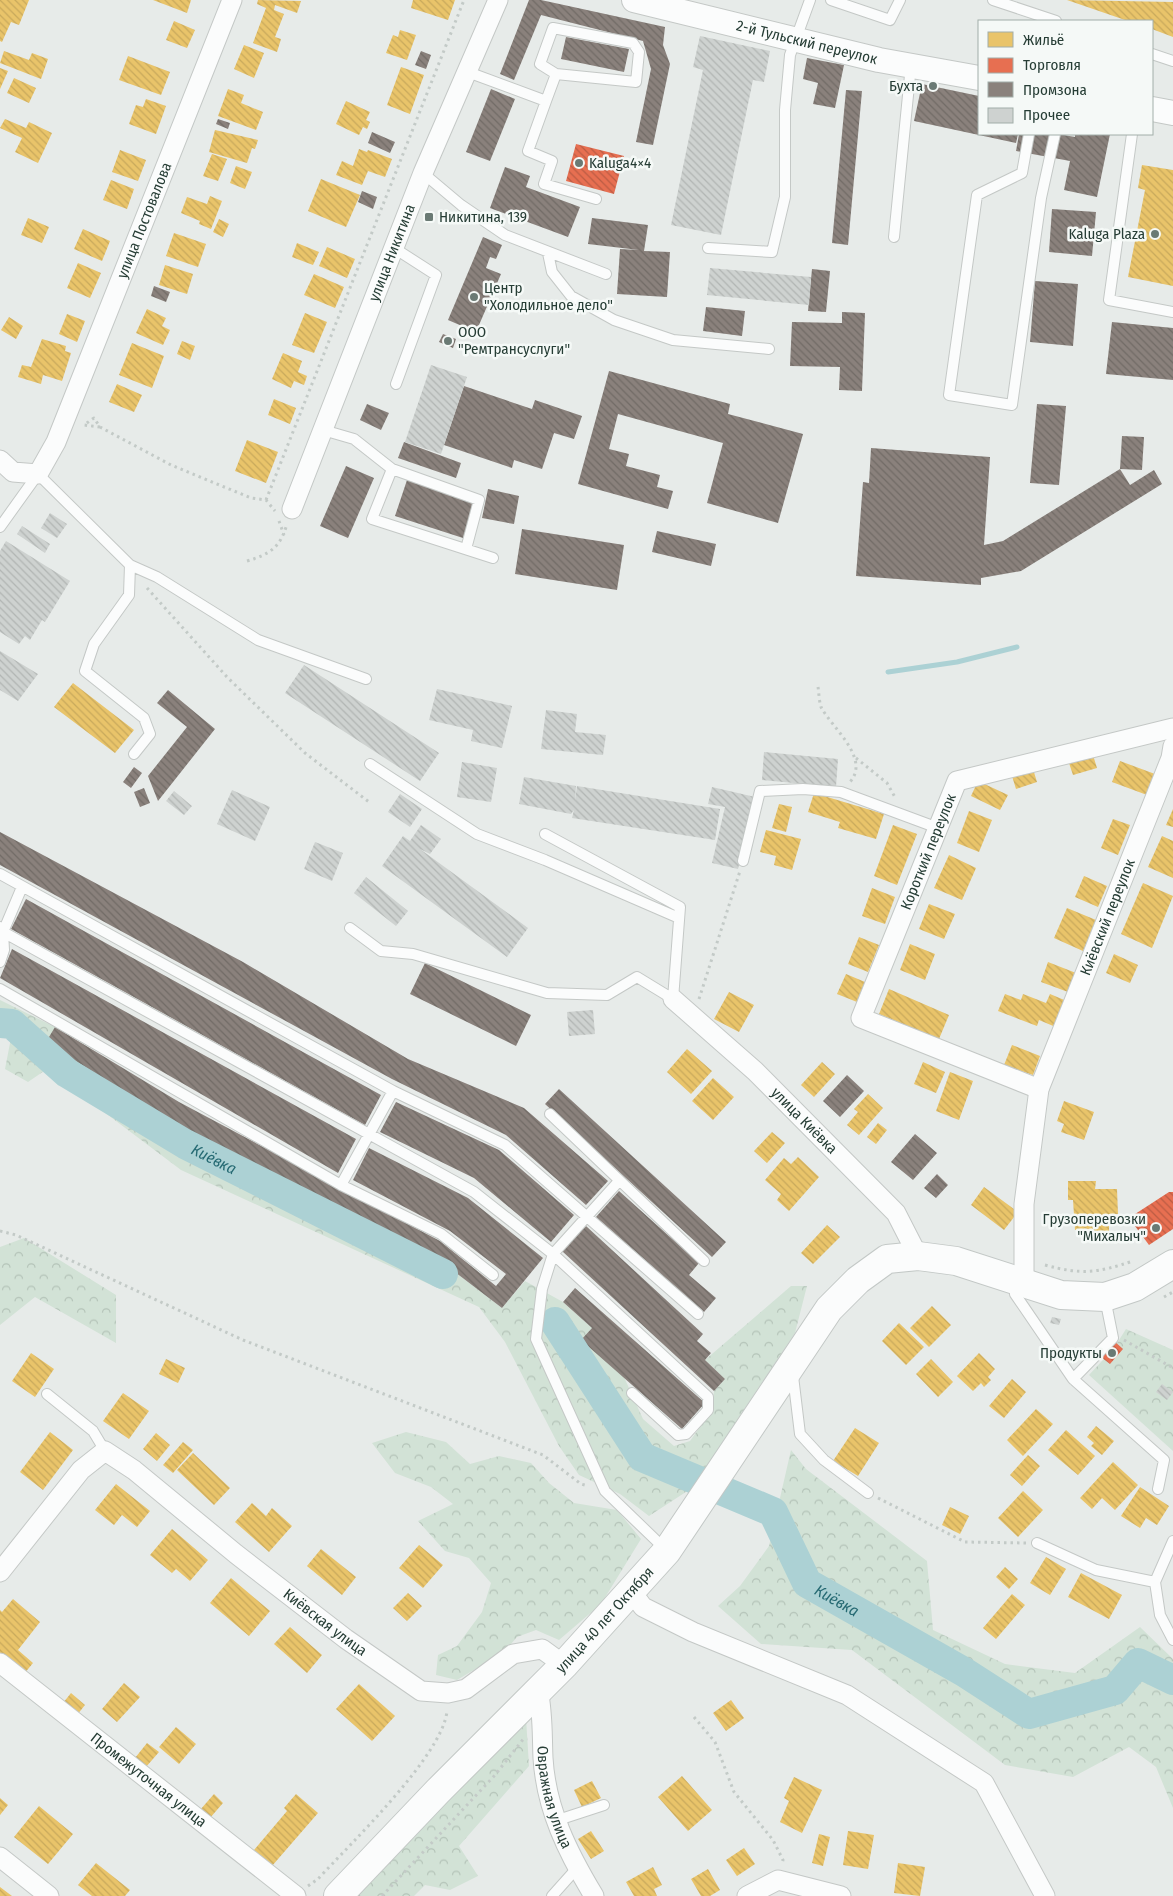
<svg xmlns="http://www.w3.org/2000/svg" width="1173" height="1896" viewBox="0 0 1173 1896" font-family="'Fira Sans Condensed',sans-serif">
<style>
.forest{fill:url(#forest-crowns)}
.homes{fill:url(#homes-back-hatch)}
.shops{fill:url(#shops-back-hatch)}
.industry{fill:url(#industry-back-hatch)}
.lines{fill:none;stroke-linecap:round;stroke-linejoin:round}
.stream{stroke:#acd1d4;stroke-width:5}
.river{stroke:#acd1d4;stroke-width:30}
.building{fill:url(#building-back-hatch)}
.service-casing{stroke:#c4c8c6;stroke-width:12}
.minor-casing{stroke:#c4c8c6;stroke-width:21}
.tertiary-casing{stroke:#c4c8c6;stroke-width:26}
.secondary-casing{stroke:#c3c8c6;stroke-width:30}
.path{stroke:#c3cac7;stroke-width:3;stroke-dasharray:2.5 4;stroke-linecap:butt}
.service{stroke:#fbfcfc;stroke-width:10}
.minor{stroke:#fbfcfc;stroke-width:19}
.tertiary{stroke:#fbfcfc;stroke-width:24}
.secondary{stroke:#fbfcfc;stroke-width:28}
.poi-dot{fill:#6a7a74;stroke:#f5f9f7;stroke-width:2}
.labels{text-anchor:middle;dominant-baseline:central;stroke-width:5;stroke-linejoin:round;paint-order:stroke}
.street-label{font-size:15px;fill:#263d35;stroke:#f5f9f7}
.poi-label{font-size:15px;fill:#263d35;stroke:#f5f9f7;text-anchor:end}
.water-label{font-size:16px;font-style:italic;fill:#266a73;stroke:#f5f9f7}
</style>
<defs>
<pattern id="forest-crowns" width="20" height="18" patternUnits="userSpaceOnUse" patternTransform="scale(1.25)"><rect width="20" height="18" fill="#d2e2d6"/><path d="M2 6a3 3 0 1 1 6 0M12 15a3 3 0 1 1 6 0" fill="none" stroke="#b4c3b8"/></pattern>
<pattern id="homes-back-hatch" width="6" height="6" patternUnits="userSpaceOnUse" patternTransform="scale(1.25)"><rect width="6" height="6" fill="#e9c46a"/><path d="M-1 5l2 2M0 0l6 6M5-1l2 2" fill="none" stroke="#c8a95c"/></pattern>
<pattern id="shops-back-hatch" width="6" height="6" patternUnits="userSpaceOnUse" patternTransform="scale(1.25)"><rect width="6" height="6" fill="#e76f51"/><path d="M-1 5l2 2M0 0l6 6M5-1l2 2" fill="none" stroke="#bb5c44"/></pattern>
<pattern id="industry-back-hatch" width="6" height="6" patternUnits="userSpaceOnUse" patternTransform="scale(1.25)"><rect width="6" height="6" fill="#8a817c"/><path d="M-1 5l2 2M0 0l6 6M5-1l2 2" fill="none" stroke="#716b66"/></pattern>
<pattern id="building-back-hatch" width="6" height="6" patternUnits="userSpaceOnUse" patternTransform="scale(1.25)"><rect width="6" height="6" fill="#ced2d0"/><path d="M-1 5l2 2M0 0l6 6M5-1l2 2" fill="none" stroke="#b1b5b3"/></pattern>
</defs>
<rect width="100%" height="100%" fill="#e7ebe9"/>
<path class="forest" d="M0,1000L55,1027L190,1134L434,1256L502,1308L525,1281L563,1302L592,1328L581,1340L624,1377L643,1419L674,1446L690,1441L712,1410L714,1391L725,1379L705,1360L791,1286H807L795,1333L692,1488L649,1516L620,1494L579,1475L559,1446L505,1342L479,1307L181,1170L47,1069L28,1082L5,1069L11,1038L0,1036Z
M24,1238L116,1295V1343L35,1297L0,1325V1247Z
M1126,1329L1173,1350V1451L1089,1375L1114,1348Z
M406,1432L446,1442L470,1464L499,1456L531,1463L549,1483L574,1503L617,1510L641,1539L601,1604L559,1640L536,1630L517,1637L504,1652L457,1680L436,1675L438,1655L457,1646L482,1612L491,1583L469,1558L445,1551L418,1521L453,1504L431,1487L395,1473L372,1443Z
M791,1450L806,1469L927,1561L933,1630L1005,1664L1075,1673L1140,1627L1173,1659V1808L1156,1767L1129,1747L1073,1777L1005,1765L852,1650L761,1644L718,1606L740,1586L769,1546Z
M526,1718L529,1766L459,1846L478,1876L450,1890L425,1885L414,1896H358Z"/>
<path class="homes" d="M0,0H29L19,25L11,22L2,42L0,41Z
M153,0H191L187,13Z
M258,0L301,1L297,13L275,5L274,10L284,14L275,37L281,39L277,52L253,43L266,8L257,4Z
M413,0H455L448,20L411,8Z
M1067,0L1173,2V37L1152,29V21H1128Z
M174,21L195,30L187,48L166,40Z
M400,30L416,35L407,60L386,53L393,35L398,37Z
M244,45L264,53L254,78L234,69Z
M4,51L29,60L32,53L48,59L41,79L0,63Z
M128,56L170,72L161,95L119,80Z
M401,67L424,75L410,114L387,105Z
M0,68L8,71L0,89Z
M14,78L36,88L29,103L7,93Z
M228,89L244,95L241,103L263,112L256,130L218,116Z
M146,99L166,106L156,134L129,124L136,105L143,107Z
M346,101L370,112L366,120L370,122L367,129L363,127L359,135L336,124Z
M5,119L26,128L29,122L52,133L38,163L15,152L22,138L0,128Z
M215,130L258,140L255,149L252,148L247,163L209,152Z
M359,149L367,152L368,150L392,159L385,177L368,171L362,185L336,175L342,161L353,166Z
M120,150L146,160L138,181L112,172Z
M212,154L227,159L218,181L203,176Z
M1142,165L1173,170V286L1128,277L1145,190L1138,188Z
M236,166L252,172L245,189L230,183Z
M321,179L360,195L346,227L308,211Z
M111,180L134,189L127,209L103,200Z
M210,196L222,201L211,229L199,224L200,221L181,213L187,197L207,204Z
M28,218L49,227L42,243L21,235Z
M219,219L229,224L223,237L213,232Z
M83,229L110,241L102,261L74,249Z
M174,233L206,244L198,267L166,256Z
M297,243L319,252L313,265L292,257Z
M327,247L355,259L347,278L319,266Z
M78,263L101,273L90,298L67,288Z
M165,265L193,274L187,294L159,285Z
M314,274L344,287L335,308L304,295Z
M147,309L166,318L162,326L170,330L163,345L136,333Z
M305,313L327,322L314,353L292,345Z
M67,314L85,321L77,342L59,334Z
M9,317L23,326L16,339L1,330Z
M42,339L66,346L65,351L71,353L62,381L43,375L41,384L18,377L22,365L31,367Z
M182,341L195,346L190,360L177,354Z
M132,343L164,356L152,388L119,375Z
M283,353L302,361L298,372L307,376L304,385L294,381L291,388L272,379Z
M117,384L142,395L134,412L109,402Z
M274,399L296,408L290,424L268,415Z
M247,440L278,452L266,483L235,471Z
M73,683L134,730L115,753L54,707Z
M1093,755L1097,768L1073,775L1069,763Z
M1120,761L1155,774L1147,795L1112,782Z
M1033,769L1037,782L1016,789L1012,776Z
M978,781L1008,795L1000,810L971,796Z
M814,793L884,814L876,839L838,828L840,822L808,812Z
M779,804L792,807L786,832L772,828Z
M1173,809V827L1166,825Z
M969,811L992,820L979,852L957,843Z
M1113,819L1130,825L1118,855L1101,848Z
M893,825L917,834L897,885L874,876Z
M766,830L801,839L792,870L774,865L776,856L760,852Z
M1162,836L1173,841V878L1148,867Z
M949,855L976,868L962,900L934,888Z
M1084,876L1107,886L1098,907L1075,897Z
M1143,883L1173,896L1152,948L1121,934Z
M872,888L895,897L885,924L862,916Z
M929,904L955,914L944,939L919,929Z
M1067,908L1096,920L1083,951L1054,938Z
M859,937L879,945L868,972L848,964Z
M910,944L935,954L925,980L900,970Z
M1114,954L1138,965L1130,983L1106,973Z
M1048,962L1076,973L1068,992L1041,982Z
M846,974L865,982L857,1002L837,994Z
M889,989L949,1015L939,1039L879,1014Z
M729,992L754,1005L739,1032L714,1019Z
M1005,994L1021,1000L1023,994L1046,1003L1050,994L1069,1002L1058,1028L1039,1020L1037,1026L998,1011Z
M1012,1045L1040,1056L1033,1075L1004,1065Z
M687,1049L712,1071L691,1094L667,1072Z
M822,1062L835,1074L814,1097L801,1085Z
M923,1062L945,1072L936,1093L914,1084Z
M950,1072L973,1081L959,1120L936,1111Z
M713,1078L734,1097L713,1120L692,1101Z
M868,1094L883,1108L859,1135L847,1125L858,1112L854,1109Z
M1064,1101L1094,1112L1084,1140L1061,1132L1064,1124L1057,1121Z
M878,1123L887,1130L876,1144L867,1137Z
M772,1132L785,1143L767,1163L754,1151Z
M798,1157L819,1177L789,1211L777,1200L781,1194L765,1180L784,1158L791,1164Z
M1068,1181H1096L1095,1189H1117L1118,1214H1109V1241H1088V1230H1075L1073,1200H1068Z
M984,1187L1018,1212L1004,1230L971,1205Z
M827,1225L840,1237L813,1264L801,1253Z
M932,1306L951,1325L929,1347L910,1328Z
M899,1323L924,1347L906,1365L882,1341Z
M31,1353L54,1369L35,1397L12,1381Z
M979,1353L995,1369L988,1377L991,1380L984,1387L981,1383L973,1391L957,1376Z
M166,1359L185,1368L178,1383L159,1374Z
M931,1359L953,1382L938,1397L916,1374Z
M1012,1379L1026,1392L1004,1418L989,1406Z
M123,1393L149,1411L129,1439L103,1421Z
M1036,1409L1053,1424L1023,1456L1007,1440Z
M1096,1426L1114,1441L1102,1455L1091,1446L1094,1443L1087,1437Z
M855,1428L879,1443L858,1476L833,1461Z
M1066,1430L1095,1456L1078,1475L1048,1450Z
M50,1432L73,1450L43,1490L20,1472Z
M156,1433L170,1445L157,1461L143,1449Z
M183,1442L193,1450L173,1473L163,1465Z
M193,1453L230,1488L214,1505L177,1470Z
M1028,1455L1040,1466L1022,1486L1010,1475Z
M1113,1462L1138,1485L1115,1510L1102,1498L1092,1509L1080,1498Z
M116,1484L150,1511L137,1527L122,1515L114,1525L95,1510Z
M1140,1487L1169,1506L1157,1525L1146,1518L1140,1528L1121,1516Z
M1023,1491L1043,1510L1018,1537L998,1518Z
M252,1503L266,1516L272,1508L292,1526L269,1552L235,1522Z
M950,1507L969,1516L960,1534L942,1525Z
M172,1529L208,1560L190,1581L176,1569L172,1573L150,1555Z
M419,1545L443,1565L423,1588L399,1568Z
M321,1549L356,1577L342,1595L307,1566Z
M1046,1557L1066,1569L1050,1595L1030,1583Z
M1005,1567L1018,1579L1009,1589L996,1577Z
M1081,1573L1122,1595L1109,1619L1068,1597Z
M231,1578L270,1611L249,1636L210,1603Z
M408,1593L422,1606L407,1621L393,1608Z
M1012,1594L1025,1605L996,1639L983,1628Z
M13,1599L40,1622L18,1650L33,1663L24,1674L0,1655V1610L2,1612Z
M290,1627L322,1655L307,1673L274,1644Z
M124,1683L140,1697L117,1722L102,1709Z
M359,1684L395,1716L372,1741L336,1709Z
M71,1693L85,1705L77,1715L63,1703Z
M731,1700L744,1718L726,1731L713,1713Z
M176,1727L196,1744L179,1764L159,1747Z
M147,1743L159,1752L146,1767L135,1758Z
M682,1776L712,1810L688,1831L658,1797Z
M794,1777L822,1790L802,1833L780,1822L789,1801L784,1798Z
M592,1781L601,1798L582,1807L574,1790Z
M214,1794L223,1803L210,1818L200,1810Z
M296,1794L318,1813L272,1866L254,1850L287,1811L284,1808Z
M0,1798L8,1805L0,1815Z
M39,1806L73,1834L48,1864L14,1837Z
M591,1831L604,1851L591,1859L578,1839Z
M848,1831L874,1835L868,1869L843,1865Z
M819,1834L830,1837L823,1866L812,1863Z
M744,1848L755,1864L737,1876L726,1860Z
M96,1863L130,1890L125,1896H92L78,1885Z
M898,1863L925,1867L920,1896L894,1893Z
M653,1867L662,1885L654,1889L657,1896H634L626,1882Z
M708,1869L720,1890L710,1896H701L691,1879Z
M0,1887L12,1896H0Z"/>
<path class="shops" d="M576,144L624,156L614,194L566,181Z
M1169,1192H1173V1229L1149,1245L1129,1218Z
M1114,1341L1123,1349L1110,1364L1101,1357Z"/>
<path class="industry" d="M529,0H541L665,27L663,45L670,64L653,145L636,142L651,69L643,41L541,15L514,80L500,74Z
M566,37L629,49L624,72L561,59Z
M421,51L431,55L426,69L415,65Z
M807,58L844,65L835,108L813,104L818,83L803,79Z
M922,84L979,96V134H1018L1016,143L914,121Z
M491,89L515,99L490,161L466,152Z
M846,90L862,91L848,245L832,243Z
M218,119L230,123L228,129L216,124Z
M372,132L395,142L390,153L368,143Z
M1019,134H1058L1075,137V134H1110L1097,197L1064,190L1070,161L1016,151Z
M505,167L530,176L526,187L580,207L568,237L490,208Z
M362,191L377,197L373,209L358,202Z
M1052,209L1096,212L1092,256L1049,252Z
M592,218L648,225L644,251L670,252L667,297L617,294L620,249L639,250L588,244Z
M483,237L502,245L496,259L490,257L486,268L501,274L476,332L448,320Z
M812,269L830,271L826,312L808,311Z
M1035,281L1078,284L1073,346L1030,342Z
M154,286L170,292L166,302L151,296Z
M706,307L745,311L742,336L703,331Z
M842,312L865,313L862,391L839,390L840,367L790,366L792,322L842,323Z
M1112,322L1173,328V380L1106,374Z
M443,334L456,339L453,348L439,342Z
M609,371L730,404L728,414L803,434L778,523L707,503L723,443L618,414L609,449L629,454L626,466L660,475L657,487L673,491L668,509L578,484Z
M464,386L532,409L535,400L582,416L574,439L554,433L542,469L514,460L512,468L444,445Z
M367,404L389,413L381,430L360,420Z
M1037,404L1066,406L1059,485L1030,483Z
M1122,436L1144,437L1142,470L1120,469Z
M404,442L461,463L456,478L398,458Z
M871,448L990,457L984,545L1003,541L1120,469L1130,485L1154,470L1162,484L1021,571L981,578V585L856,576L863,482L869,483Z
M346,466L374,478L348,538L320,526Z
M407,480L475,502L463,538L395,516Z
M488,489L519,496L514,524L482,518Z
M522,529L624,545L617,590L515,574Z
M657,531L716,544L711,566L652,552Z
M168,690L215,729L158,801L148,776L187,727L157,703Z
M134,767L142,773L131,788L123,782Z
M144,788L150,803L140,807L134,792Z
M0,832L243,962L408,1059L524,1108L608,1181L586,1205L506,1135L392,1079L0,865Z
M26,899L381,1095L365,1125L11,929Z
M12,949L356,1139L338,1173L0,978Z
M425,963L531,1015L516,1046L410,994Z
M55,1027L179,1102L440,1241L496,1286L506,1274L450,1231L353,1180L369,1148L468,1198L543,1258L502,1308L434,1256L190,1134L46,1042Z
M847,1075L864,1091L840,1117L823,1101Z
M559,1089L726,1242L712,1257L545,1104Z
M396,1102L499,1150L574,1215L551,1242L474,1178L380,1132Z
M915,1134L937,1153L913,1180L891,1162Z
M937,1174L948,1185L936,1198L924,1188Z
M619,1191L699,1263L689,1275L716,1298L704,1312L596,1217Z
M586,1226L703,1334L697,1341L711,1353L705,1360L725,1379L714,1391L562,1251Z
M575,1288L705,1403L682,1429L581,1340L592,1328L563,1302Z"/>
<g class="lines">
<path class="stream" d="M888,672L957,662L1017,647"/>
<g class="river">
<path id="s1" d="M0,1023L12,1024L67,1073L185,1144L443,1274"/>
<path id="s2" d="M555,1322L642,1457L773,1512L807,1583L964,1672L1029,1714L1115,1690L1138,1663L1173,1680"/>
</g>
</g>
<path class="building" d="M700,36L770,51L764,82L753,80L721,235L671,225L703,70L693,67Z
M710,268L811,277L809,305L707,295Z
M431,365L467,377L441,454L405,442Z
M50,513L67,524L57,538L41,528Z
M22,526L50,544L45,553L17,534Z
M6,541L70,581L45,622L42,620L30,640L25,636L19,644L0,632V551Z
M0,651L38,674L18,701L0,690Z
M304,665L439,753L420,781L285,693Z
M437,689L512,706L502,748L471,741L473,730L429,720Z
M546,710L577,714L575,732L606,735L603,755L541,749Z
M764,752L838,759L836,787L762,780Z
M462,762L497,768L491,802L457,797Z
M524,777L576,786L575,801L577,786L720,809L715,840L572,818L574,810L571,814L519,804Z
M712,787L755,797L738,869L712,863L725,807L708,804Z
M232,790L270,807L255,841L217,824Z
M174,791L192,806L184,815L166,801Z
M400,794L422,809L410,827L388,812Z
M421,825L441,839L430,854L420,849L528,928L507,957L382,866L403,836L410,841Z
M315,842L343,853L332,881L304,869Z
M366,877L408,911L396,926L354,893Z
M593,1010L595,1034L569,1036L567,1012Z
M1052,1317L1061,1319L1059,1325L1050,1323Z
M1162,1384L1173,1392L1167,1400L1156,1392Z"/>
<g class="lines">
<defs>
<path id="service" d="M831,0L890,20L900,0
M993,0L1056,21
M1152,54L1173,61
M465,71L546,101L528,151L552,161L544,184L596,199
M546,101L556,74L636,82L639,52L633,43L553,28L540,64L556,74
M1029,134L1022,173L977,195L949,395L1012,405L1041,198L1055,134
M1132,134L1109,300L1173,312
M423,173L461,205L505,235L606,274
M894,237L911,65
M394,248L436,275L396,384
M708,248L772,252L785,197V110L790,55L810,0
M548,253L552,272L571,296L614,320L673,340L769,349
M323,430L354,439L392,469L372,519L493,558
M392,469L479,500L466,549
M0,527L38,474L130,565L129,595L94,644L85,671L144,718L150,734L134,754
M130,565L157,577L258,640L366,679
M370,764L477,834L545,860L679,918
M743,861L760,791L803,789L841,792L938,828
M0,874L393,1091L505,1145L698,1314
M0,927L3,932L474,1192L553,1254L708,1397V1410L686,1434L678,1435L632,1393
M350,928L381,951L413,954L547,993L607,995L637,977L673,999L680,907L545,834
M0,962L4,950L3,932L22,887
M0,989L341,1185L441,1234L493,1275
M550,1114L704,1261
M619,1181L553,1254L542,1289L536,1339L605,1491L665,1549
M341,1185L393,1091
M1014,1283L1015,1294L1073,1379L1113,1338L1105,1298
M793,1376L800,1434L824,1460L868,1493
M1073,1379L1164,1460L1158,1489
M47,1394L93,1431L105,1451
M1173,1541L1155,1582L1160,1615L1173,1640
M1037,1543L1096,1570L1155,1582
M555,1821L604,1805
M552,1896L577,1868"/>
<g id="minor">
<path id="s3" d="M0,460L13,472L38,474L56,442L232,0"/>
<path id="s4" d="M292,509L423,173L498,0"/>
<path id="s5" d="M673,999L755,1071L896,1213L918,1256"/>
<path id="s6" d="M1039,1089L861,1018L957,781L1173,728"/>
<path id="s7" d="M1024,1283V1204L1039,1089L1171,758L1173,746"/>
<path id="s8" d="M0,1572L81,1470L105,1451L134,1470L236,1554L346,1639L421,1691L448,1693L466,1689L513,1654L542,1649L564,1665"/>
<path d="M631,1591L643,1607L693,1632L847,1695L984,1783L1045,1896"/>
<path id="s9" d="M0,1663L296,1896"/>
<path id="s10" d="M538,1690C543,1713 542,1735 543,1758C546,1809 568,1853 594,1896"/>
<path d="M0,1857L49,1896"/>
<path d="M747,1896L778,1880L841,1896"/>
</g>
<g id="tertiary">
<path id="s11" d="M634,0L879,60L979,78"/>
<path d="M1152,109L1173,113"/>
</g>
<g id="secondary">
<path id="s12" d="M338,1896L438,1791L564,1665L667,1551L829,1309L858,1280L887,1259L918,1256L956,1261L1061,1295L1105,1297L1135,1287L1173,1264"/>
</g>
</defs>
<use href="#service" class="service-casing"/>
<use href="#minor" class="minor-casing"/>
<use href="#tertiary" class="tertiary-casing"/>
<use href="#secondary" class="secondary-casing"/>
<path class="path" d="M100,427L84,425L94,418L100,427L171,465L251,498L266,500L275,511
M266,500L464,0
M279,521L284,535
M247,561C270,554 280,548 287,524
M147,588L227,677L305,753L369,802
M818,687C819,693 819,701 821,707C831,727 871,758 850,782
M856,758L887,783L896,799
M699,999L740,871
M0,1231L16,1235L243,1340L543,1455L581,1484L588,1486
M1045,1265C1082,1275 1097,1273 1133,1261
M1164,1297L1173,1292
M1124,1340L1173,1368
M878,1498L965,1542L1026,1543
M694,1717L715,1742L734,1792L773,1840L783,1860L782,1864
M308,1886L318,1879C350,1844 443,1755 447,1711
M382,1896L495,1775L525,1737"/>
<use href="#service" class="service"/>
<use href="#minor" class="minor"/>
<use href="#tertiary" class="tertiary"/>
<use href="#secondary" class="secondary"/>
</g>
<g class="poi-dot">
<circle cx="933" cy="86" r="5"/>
<circle cx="579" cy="163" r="5"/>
<rect x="424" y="212" width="10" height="10" rx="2.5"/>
<circle cx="1155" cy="234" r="5"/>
<circle cx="474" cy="297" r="5"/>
<circle cx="448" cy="341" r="5"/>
<circle cx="1156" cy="1228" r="5"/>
<circle cx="1112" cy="1353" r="5"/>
</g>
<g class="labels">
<g class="street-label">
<text stroke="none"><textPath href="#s11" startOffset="178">2-й Тульский переулок</textPath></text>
<text stroke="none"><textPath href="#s3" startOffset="318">улица Постовалова</textPath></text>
<text stroke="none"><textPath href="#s4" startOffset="275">улица Никитина</textPath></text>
<text stroke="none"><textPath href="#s6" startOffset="371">Короткий переулок</textPath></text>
<text stroke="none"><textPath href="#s7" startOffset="380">Киёвский переулок</textPath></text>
<text stroke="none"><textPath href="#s5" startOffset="179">улица Киёвка</textPath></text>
<text stroke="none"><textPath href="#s12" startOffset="384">улица 40 лет Октября</textPath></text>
<text stroke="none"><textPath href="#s8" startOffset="440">Киёвская улица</textPath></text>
<text stroke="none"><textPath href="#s9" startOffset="189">Промежуточная улица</textPath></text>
<text stroke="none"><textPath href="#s10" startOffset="109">Овражная улица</textPath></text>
</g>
<g class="poi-label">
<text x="923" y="86">Бухта</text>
<text x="589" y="163" text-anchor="start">Kaluga4×4</text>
<text x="439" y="217" text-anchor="start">Никитина, 139</text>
<text x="1145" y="234">Kaluga Plaza</text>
<text x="484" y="288" text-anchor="start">Центр<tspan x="484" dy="17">"Холодильное дело"</tspan></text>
<text x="458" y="332" text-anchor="start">ООО<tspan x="458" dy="17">"Ремтрансуслуги"</tspan></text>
<text x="1146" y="1219">Грузоперевозки<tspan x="1146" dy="17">"Михалыч"</tspan></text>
<text x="1102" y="1353">Продукты</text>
</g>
<g class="water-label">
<text stroke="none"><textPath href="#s1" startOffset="256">Киёвка</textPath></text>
<text stroke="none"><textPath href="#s2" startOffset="416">Киёвка</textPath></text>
</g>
</g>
<rect x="978" y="20" width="175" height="115" fill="#f5f9f7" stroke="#a2aea9"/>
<rect x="988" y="32" width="25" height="15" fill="#e9c46a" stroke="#a2aea9"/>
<text x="1023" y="45" font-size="15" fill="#263d35">Жильё</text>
<rect x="988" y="58" width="25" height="15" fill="#e76f51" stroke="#a2aea9"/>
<text x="1023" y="70" font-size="15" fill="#263d35">Торговля</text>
<rect x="988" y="82" width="25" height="15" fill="#8a817c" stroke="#a2aea9"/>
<text x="1023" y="95" font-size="15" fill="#263d35">Промзона</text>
<rect x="988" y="108" width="25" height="15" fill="#ced2d0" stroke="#a2aea9"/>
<text x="1023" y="120" font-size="15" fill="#263d35">Прочее</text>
</svg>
